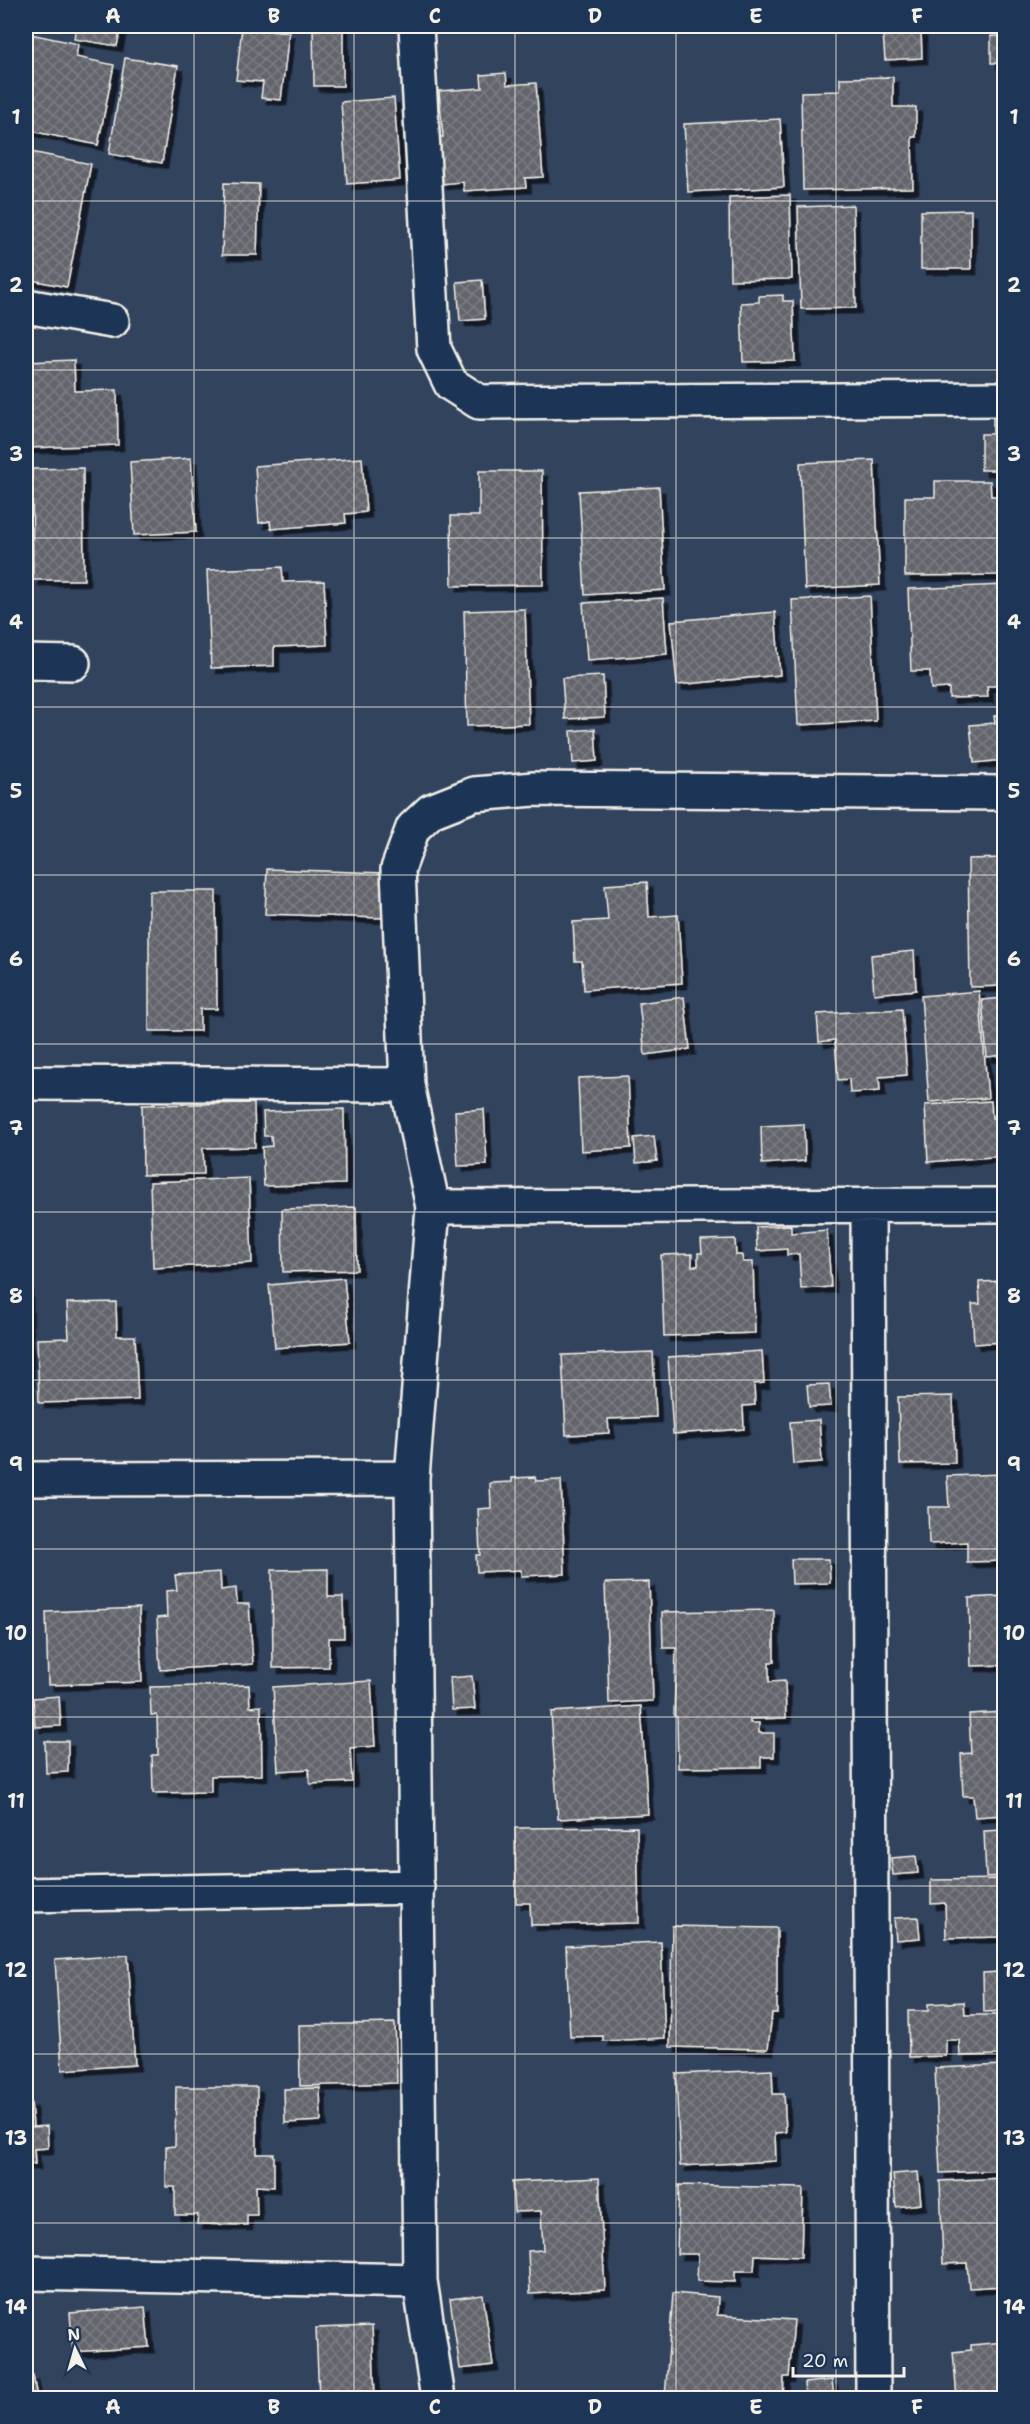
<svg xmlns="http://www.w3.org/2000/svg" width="1030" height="2424" viewBox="0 0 1030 2424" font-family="'Shantell Sans',sans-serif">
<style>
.building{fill:url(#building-cross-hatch);stroke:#f4f1e8;stroke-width:1.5;filter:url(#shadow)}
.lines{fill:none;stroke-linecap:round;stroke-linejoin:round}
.minor-casing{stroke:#f4f1e8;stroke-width:38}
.minor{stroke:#1d3557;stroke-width:33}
.grid{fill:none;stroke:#f4f1e8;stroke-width:1.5;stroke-opacity:0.55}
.neatline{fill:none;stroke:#f4f1e8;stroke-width:2}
.grid-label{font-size:20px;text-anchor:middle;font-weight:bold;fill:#f4f1e8}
</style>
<defs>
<pattern id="building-cross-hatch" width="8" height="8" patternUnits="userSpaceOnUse" patternTransform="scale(1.5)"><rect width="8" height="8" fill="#64656d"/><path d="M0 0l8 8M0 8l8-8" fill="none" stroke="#7b7c82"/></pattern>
<filter id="shadow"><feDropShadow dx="5.5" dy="5.5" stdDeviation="0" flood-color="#0009"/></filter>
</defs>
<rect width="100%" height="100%" fill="#32435e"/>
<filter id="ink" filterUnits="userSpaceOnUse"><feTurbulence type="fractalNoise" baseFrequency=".0167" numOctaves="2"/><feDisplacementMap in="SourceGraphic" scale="12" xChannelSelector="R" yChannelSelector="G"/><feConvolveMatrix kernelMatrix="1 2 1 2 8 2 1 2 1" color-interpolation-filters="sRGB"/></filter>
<g filter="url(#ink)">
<path class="building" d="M76,26H121L117,46L74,39Z
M313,26H343V86H314Z
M242,27L289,32L281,100L261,98L263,82L236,80Z
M921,31L922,58L885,60L883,33Z
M26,33L78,44L76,57L114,65L98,145L26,130Z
M991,36H1004V63H991Z
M125,58L178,66L162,163L109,154Z
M506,73L507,85L536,83L543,177L525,178L526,187L464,191L463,182L441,184L438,137H443L439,91L482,88L481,75Z
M893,77V107H916V137H912L913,188L803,190L801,92L840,91V78Z
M394,98L400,180L347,184L341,102Z
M780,119L784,187L688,192L684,124Z
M26,151L91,164L67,287L26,279Z
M224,183L259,184L257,255H222Z
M790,195L792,279L730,280L729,197Z
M853,205L856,308L801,309L798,207Z
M971,210V269H921V211Z
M482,280L485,319L460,321L457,282Z
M783,295V301H793L795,361L743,362L741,303L759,302V296Z
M74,360L75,391L117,390L118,445L26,448V362Z
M993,415H1004V470H981V434H993Z
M191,458L196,532L134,535L130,462Z
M362,458L366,512L345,514L346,523L271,529L270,521L259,523L255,466Z
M874,460L880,585L805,589L800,463Z
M83,468L84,580H33L32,469Z
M479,471H542L543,585L452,586L451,516H479Z
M935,481H990L991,496H1004V575L905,576V497H935Z
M659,487L665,590L585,595L579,491Z
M282,567L283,582L324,581L327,645L274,647V666L211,668L207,570Z
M1004,585V668H1000L1001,686H987L988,697L949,698V688L931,689L930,671H911L908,589Z
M870,596L876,721L798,725L792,600Z
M663,598L667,654L587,660L583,603Z
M525,609L529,724L467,726L464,611Z
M775,612L780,675L677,685L671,621Z
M603,676L605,717L565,719L562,678Z
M1004,715V760L974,763L970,725L995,723L994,716Z
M595,729L597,761L573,763L571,731Z
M1004,858V986L970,987L968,859Z
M267,869L384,873L382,918L265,914Z
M647,882L649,917L678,915L682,983L584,990L582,961H575L573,922L608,920L605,885Z
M149,891H216L217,1009H200V1031H149Z
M914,951L916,990L874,994L871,955Z
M979,991L988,1098L929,1102L921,996Z
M684,997L690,1049L645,1055L639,1003Z
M1004,998V1055L987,1057L982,1000Z
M902,1009L907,1075L879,1077L880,1091L850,1093L849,1079L838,1080L835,1040L819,1042L817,1014Z
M628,1076L631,1148L581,1151L578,1078Z
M991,1101L992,1118H1004V1156L928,1162L925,1105Z
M254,1103L255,1147L203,1148L204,1174L143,1175L142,1105Z
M344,1109L345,1184L264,1186L262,1147L272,1146L271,1136H264L263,1112Z
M484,1109L487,1165L458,1166L455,1111Z
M804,1124L805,1161L762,1164L761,1126Z
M654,1136L657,1161L636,1163L634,1138Z
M249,1178L252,1263L153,1268L150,1182Z
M356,1207L357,1270L283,1272L282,1209Z
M791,1225V1233L827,1230L831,1287L801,1289L799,1254L787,1255V1249L757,1251L756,1227Z
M735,1239L736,1255H742L743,1262H753L755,1333L664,1336L661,1255L692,1254V1266H698V1253H702L701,1240Z
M344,1278L350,1342L275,1348L269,1285Z
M1004,1281V1342L974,1344L972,1304H980L979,1282Z
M26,1284H27L29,1393H26Z
M116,1302L117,1336H135L138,1400L39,1403L37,1339L69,1338L67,1303Z
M762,1351L764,1383L754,1384L755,1405L743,1406L744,1429L673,1434L668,1357Z
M653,1352L656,1417L608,1419L609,1433L566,1435L562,1355Z
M829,1384L831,1406L809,1407L807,1385Z
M953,1396L955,1463L900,1464L898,1397Z
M819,1420L822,1462L793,1464L790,1422Z
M1004,1474V1561L967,1562V1542L929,1544L928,1507H949L947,1476Z
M535,1477L536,1481L561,1480L565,1574L521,1576V1570L477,1572L476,1555H480L478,1509L491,1508L490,1483L512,1482V1478Z
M791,1559H829L830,1583L792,1584Z
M328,1569V1597H343L344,1638H329V1667L273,1668L272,1570Z
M220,1572L221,1590L236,1588L237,1604H249L253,1664L160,1670L157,1618L167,1617L166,1591L177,1590L175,1575Z
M649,1582L653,1701L609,1703L605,1583Z
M1004,1596V1665L971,1666L969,1598Z
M139,1608L142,1682L48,1685L46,1612Z
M774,1610V1662H769V1682L785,1681L786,1718L750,1719V1723H759V1733H774V1757H761V1767L678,1768L677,1717L674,1716L676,1648H663L662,1612Z
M472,1676L475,1709L452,1710L450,1678Z
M371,1681L375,1746L350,1748L352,1782L310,1784L309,1769L278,1771L273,1687Z
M249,1685L250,1707L261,1706L262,1775L211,1776V1792L153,1793L152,1755H158L157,1715H151L150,1687Z
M59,1696L61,1726L35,1727L33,1698Z
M641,1706L648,1814L558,1819L551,1712Z
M1004,1712V1815L975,1817L973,1796H963L961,1754L971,1753L969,1714Z
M45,1741H68V1772L46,1773Z
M637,1827L639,1923L531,1925L530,1903H516L515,1828Z
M1004,1830V1876L986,1877L984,1831Z
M916,1856L918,1873L893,1875L891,1858Z
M1004,1879V1937L946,1938L945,1903L931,1904V1880Z
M918,1917L920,1938L896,1940L894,1918Z
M672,1926L777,1928V2013H772L768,2049L670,2047Z
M661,1942L665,2038L603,2041V2036L570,2037L566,1946Z
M999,1950H1004V2020H1003V2011L984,2012L983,1973L1000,1972Z
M128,1955L135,2065L62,2070L55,1960Z
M964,2002L965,2015H998L999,2055L960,2056L959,2040H946V2056L909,2057L908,2011H928V2004Z
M395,2023L397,2083L300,2086L299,2025Z
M1004,2065V2170L940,2173L935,2068Z
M772,2070L773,2094H784L786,2132L775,2133L776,2161L680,2166L676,2074Z
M176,2087H257V2154H274V2187L256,2186L257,2215H247V2225L197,2224L198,2215H175V2187H166V2147L175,2146Z
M320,2088L321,2121L285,2123L284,2089Z
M31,2102L33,2127L47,2126L48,2148L34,2149L35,2164H26V2103Z
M918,2172L921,2204L896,2207L893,2174Z
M599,2178L605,2290L530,2294L528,2251L543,2250L541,2211L514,2212L512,2182Z
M1004,2178V2286L969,2288L967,2263L943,2264L940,2181Z
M679,2185L803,2188L801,2257L755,2255L754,2271H735V2282L697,2281L698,2254H677Z
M673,2293L718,2297L717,2315L794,2320L789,2377H784L783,2398H665Z
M483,2295L493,2365L460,2369L450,2299Z
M145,2307L149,2347L73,2352L70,2313Z
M372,2326L375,2398H319L316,2328Z
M1004,2342V2398H957L953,2352L971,2350V2345Z
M33,2375L37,2398H26V2377Z
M832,2380L834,2398H805L804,2383Z"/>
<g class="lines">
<defs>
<path id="minor" d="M416,26L434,349L451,384L479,402L1004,399
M26,306L112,321
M26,662L73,663
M26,1083L407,1085L433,1207L1004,1205
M407,1085L398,869L413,828L431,811L474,794L534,789L1004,793
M868,1205L873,2398
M433,1207L412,1478L420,2281L438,2398
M26,1479L412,1478
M26,1895L417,1887
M26,2273L420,2281"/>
</defs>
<use href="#minor" class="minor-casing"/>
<use href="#minor" class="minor"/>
</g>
</g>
<path class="grid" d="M194,26V2398M354,26V2398M515,26V2398M676,26V2398M836,26V2398M26,201H1004M26,370H1004M26,538H1004M26,707H1004M26,875H1004M26,1044H1004M26,1212H1004M26,1380H1004M26,1549H1004M26,1717H1004M26,1886H1004M26,2054H1004M26,2223H1004"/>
<rect width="1030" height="2424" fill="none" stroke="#1d3557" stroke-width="66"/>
<g transform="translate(75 2349) rotate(355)" stroke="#1d3557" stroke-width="4.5" paint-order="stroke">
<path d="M0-4.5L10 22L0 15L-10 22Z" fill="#f4f1e8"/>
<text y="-9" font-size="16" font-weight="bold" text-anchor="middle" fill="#f4f1e8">N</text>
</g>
<path d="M793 2367v9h111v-9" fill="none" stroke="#f4f1e8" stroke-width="3"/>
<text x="802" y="2367" font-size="18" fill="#f4f1e8" stroke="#1d3557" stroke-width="4.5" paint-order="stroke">20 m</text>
<rect x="33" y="33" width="964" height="2358" class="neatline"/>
<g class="grid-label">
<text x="113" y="23">A</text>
<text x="274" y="23">B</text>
<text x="435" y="23">C</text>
<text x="595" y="23">D</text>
<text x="756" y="23">E</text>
<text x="917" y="23">F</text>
<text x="16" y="124">1</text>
<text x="1014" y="124">1</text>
<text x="16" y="292">2</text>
<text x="1014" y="292">2</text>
<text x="16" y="461">3</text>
<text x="1014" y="461">3</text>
<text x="16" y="629">4</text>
<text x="1014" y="629">4</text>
<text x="16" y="798">5</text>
<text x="1014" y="798">5</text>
<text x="16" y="966">6</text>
<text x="1014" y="966">6</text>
<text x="16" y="1135">7</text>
<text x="1014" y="1135">7</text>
<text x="16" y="1303">8</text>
<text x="1014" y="1303">8</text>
<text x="16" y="1471">9</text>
<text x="1014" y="1471">9</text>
<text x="16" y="1640">10</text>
<text x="1014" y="1640">10</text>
<text x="16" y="1808">11</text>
<text x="1014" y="1808">11</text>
<text x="16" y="1977">12</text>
<text x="1014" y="1977">12</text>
<text x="16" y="2145">13</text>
<text x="1014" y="2145">13</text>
<text x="16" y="2314">14</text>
<text x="1014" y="2314">14</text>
<text x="113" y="2414">A</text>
<text x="274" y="2414">B</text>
<text x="435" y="2414">C</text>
<text x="595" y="2414">D</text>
<text x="756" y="2414">E</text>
<text x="917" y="2414">F</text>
</g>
</svg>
